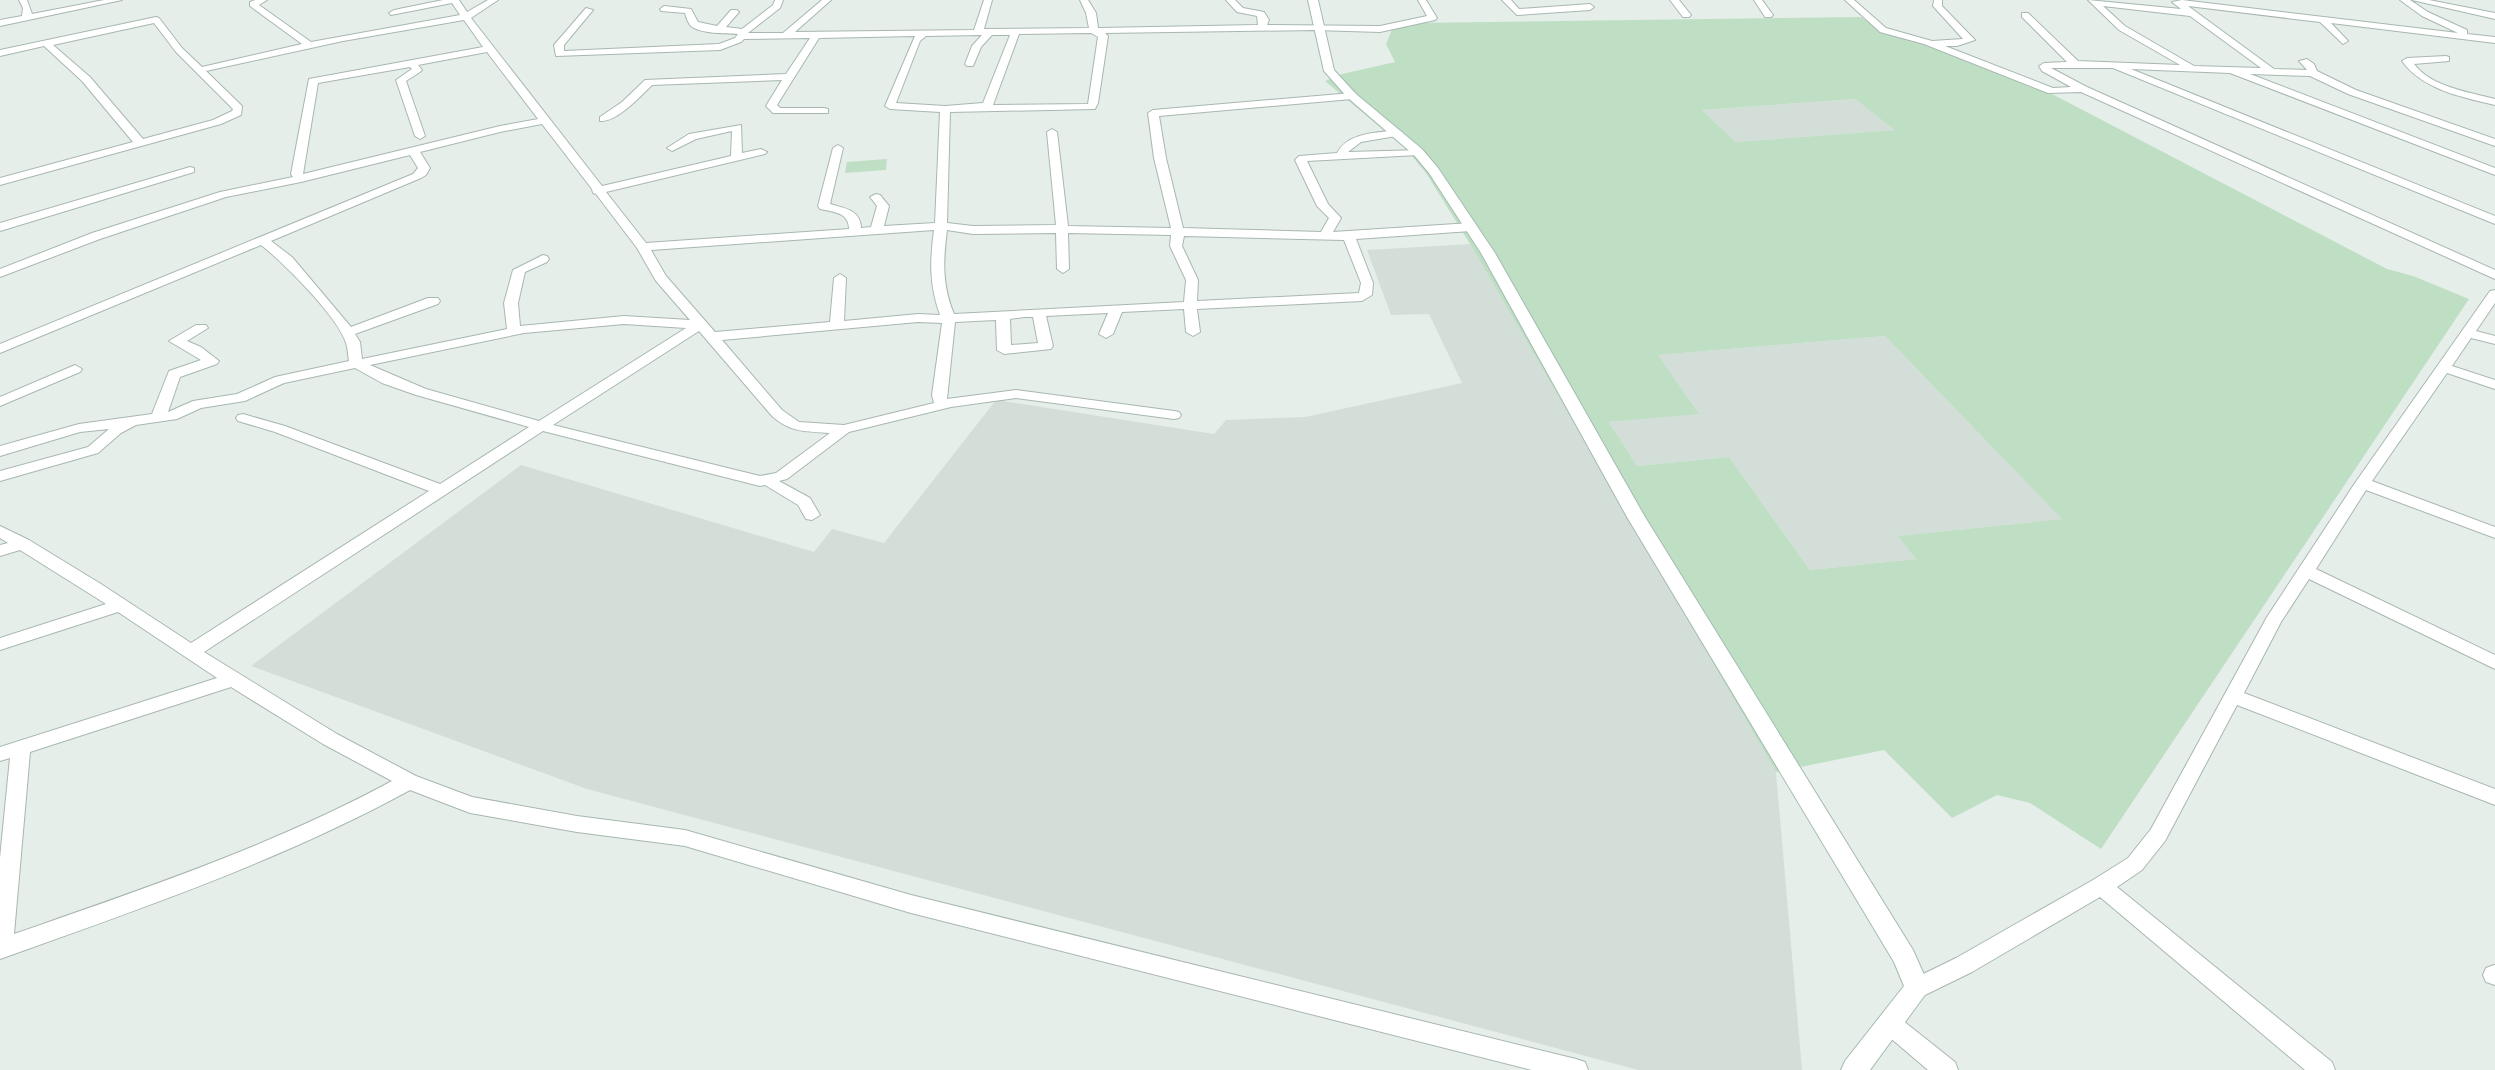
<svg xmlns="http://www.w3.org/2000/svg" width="2495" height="1070" viewBox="0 0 2495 1070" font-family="Figtree,sans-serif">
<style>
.built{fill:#d4ded8}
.green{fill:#bfdfc4;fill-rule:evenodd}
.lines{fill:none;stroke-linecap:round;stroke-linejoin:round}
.street-casing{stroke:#a8b7b0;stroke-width:2}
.secondary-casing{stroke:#a4bab0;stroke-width:2}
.street{fill:#fff;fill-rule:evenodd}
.secondary{fill:#fff;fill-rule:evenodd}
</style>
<rect width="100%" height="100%" fill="#e6eeea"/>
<path class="built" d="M1855,99L1896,130L1736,142L1702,110Z
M1470,244L1776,772L1802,1070H1638L587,789L251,666L521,465L814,552L832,529L884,543L996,400L1214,434L1226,420L1305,417L1462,383L1429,314L1391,315L1367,250Z
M1885,336L2063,519L1899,536L1916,559L1810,570L1729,457L1637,466L1609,422L1698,413L1657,355Z"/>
<path class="green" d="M1861,17L1882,33L1912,40L2054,95L2387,269L2413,276L2469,299L2101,849L2030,803L1997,795L1952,818L1884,750L1776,772L1470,244L1426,173L1406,149L1325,81L1342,74L1395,62L1386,44L1393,27L1414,23ZM1855,99L1895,130L1736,142L1702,110ZM1885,336L2062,519L1898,536L1916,559L1810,570L1729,457L1637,466L1609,422L1699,414L1658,355Z
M887,159L886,170L845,173L847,162Z"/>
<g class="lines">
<defs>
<path id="street" d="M19,0H27L32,14L104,0H122L0,26V20L22,16L23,8Z
M255,0H267L259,5L311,42L460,15L452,3L391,15L389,13L394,10L443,0H459L467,12L488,0H498L471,18L602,186L731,156L732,131L696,139L672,151L667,148L689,134L741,125L742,153L761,149L767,152L765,154L606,192L646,243L849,229C849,212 833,212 820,209L818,206L833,148L838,145L843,148L830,204C844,208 861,210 861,228L871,227L877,206L870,197L876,194L880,195L889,206L884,226L935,223L940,112L890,109L885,106L915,36L819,38L777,105L780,108H824L828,109V113H773L766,106L782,80L652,85C641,96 616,123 600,121V117L622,102L645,80L786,74L810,38L744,39L741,42L720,50L556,56L554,45L586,8L593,10L564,45V51L719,44L735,38L738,34C726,33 700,34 691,26C688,23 686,17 685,13L661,11L660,9L664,6L691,9L698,22L717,26L731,10H737L739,12L726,27L742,29L773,5L775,0H783L780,8L748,33H783L822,0H831L795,32L974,30L984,0H992L984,29L1089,28L1086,13L1080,0H1088L1096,13L1098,28L1258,25L1257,16L1237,12L1226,0H1235L1243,8L1264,12L1269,20L1267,25L1380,26L1427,16L1418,0H1426L1437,18L1435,20L1380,32L1315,30L1105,33L1108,36L1098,103L1095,109L950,112L947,223L973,226L1056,225L1047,132L1052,129L1057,132L1068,226L1171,228L1154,158L1148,113L1153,110L1352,93L1357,96L1352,99L1159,116L1166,158L1183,228L1321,232L1329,218L1317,206L1295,160L1299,156L1337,153C1348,132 1377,133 1398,130L1403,133L1402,135L1361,142L1348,152L1422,150V154L1418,155L1307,161L1328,204L1341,218L1333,232L1471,223L1477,227L1471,231L1356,239L1373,283L1372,295L1362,301L1197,309L1200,332L1193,336L1186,332L1184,309L1122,312L1113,334L1106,338L1099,334L1108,313L1046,316L1053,346L1051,349L1004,354L997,350L996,320L955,322L947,399L1016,390L1174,411L1179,412L1181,415L1179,418L1174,419L1016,398L951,407L849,432L787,479L779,481L810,498L820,515L812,520L806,519L798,505L765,485L760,486L543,431L204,652L337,734L416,776L472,797L577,816L685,830L911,895L1576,1059L1585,1062L1588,1070H1532L911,913L685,846L577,832L470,813L410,790C280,861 140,909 0,959V858L10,758L0,761V747L217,678L118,612L0,650V638L106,604L20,550L0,556V545L8,543L0,538V526L29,540L101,584L191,643L429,491L275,432L238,421L236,418L238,415L243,414L285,426L440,484L529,427L416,395L382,383L355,368L284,383L245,401L201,408L177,419L136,425L121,433L98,453L0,481V471L88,447L109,429L80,432L0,456V446L79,424L152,414L169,371L201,360L169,341L196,325H206L208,328L187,341L201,347L219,361L217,364L180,377L168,412L193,401L237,394L275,377L349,361C348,356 348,349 346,343C338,317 283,262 261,245L0,353V344L413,174L418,168L410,155L301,182L226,197L100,239L0,277V269L92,233L220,192L293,177L291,174L309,79L483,47L464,20L343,41L206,71L242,106L241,115L221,124L0,185V178L133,142L82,81L44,46L0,56V50L156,17L159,18L182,48L202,67L302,44L250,6V2ZM154,23L176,52L233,109L232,111L213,120L143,139L90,77L53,45ZM1091,33L1098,37L1088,104L993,105L1019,34ZM982,35L972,46L965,64L967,66H973L981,47L992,35H1010L983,103L945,106L896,103L920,41L926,36ZM487,52L538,119L500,126L303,174L318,83L410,67L412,69L396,80L415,136L420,139L425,136L406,81L420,72L422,70L418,65ZM542,124L592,189L593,193L596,194L637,248L656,281L690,320L624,316L520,326L518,303L525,272L547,262L549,259L547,256L543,255L513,270L504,303L507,329L362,359L360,342L355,334L438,304L440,301L438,298H428L351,327L292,257L271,241L421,178L426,175L430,168L420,152L500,132ZM934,230C930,261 929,284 940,315L918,314L844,321L846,278L840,274L834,278L830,322L715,332L666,276L651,250ZM947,230L973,234L1056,233L1057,269L1063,273L1069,269L1068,233L1171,235L1170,246L1186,280L1184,302L954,314C942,285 943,261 947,230ZM1184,236L1344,240L1361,283L1359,293L1197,301L1198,280L1182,246ZM1024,317H1033L1038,343L1011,345L1010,319ZM918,322L942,323L932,395L934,403L844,425L799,422L782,410L722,340ZM624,324L686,328L539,421L426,389L370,365L524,333ZM699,331L772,416C791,433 805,431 830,433L776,473L760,476L553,425ZM231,687L323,744L392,781C272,846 143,889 14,934L30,752Z
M1502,0H1511L1519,9L1590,4L1594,7L1590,10L1517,15Z
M1670,0H1679L1691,15L1689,17H1683Z
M1754,0H1762L1773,15L1771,17H1765Z
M1845,0H1854L1886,28L1932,41L1963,39L1933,6L1934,0H1942V6L1975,40L1957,46H1945L2053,88L2071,87L2042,71L2039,66L2044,63L2067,62L2022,17V13H2028L2078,61L2180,65L2119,30L2088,0L2181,9L2172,2L2182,0L2458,33L2422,16L2400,0H2410L2428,12L2467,30V34L2495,37V43L2331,23L2348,41L2343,44L2320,22L2188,6L2274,69L2307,70L2299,61L2307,59L2314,64L2317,71L2356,90L2495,139V146L2348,94L2310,76L2250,74L2495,168V175L2230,73L2131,69L2495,216V224L2113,68H2051L2087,87L2495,270V279L2081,92L2048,93L1924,44L1880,32ZM2103,6L2190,16L2261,68L2194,66L2125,26Z
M2412,0H2429L2495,13V19Z
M2446,56L2449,57V61L2414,64C2431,87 2469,92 2495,99V105C2462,97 2423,90 2402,61L2407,58Z
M190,167L194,168V172L0,231V223Z
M2495,290V303L2476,331L2495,336V344L2471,338L2452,366L2495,380V389L2447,373L2372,481L2495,527V538L2366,490L2316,569L2495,655V669L2309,579L2281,622L2244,693L2495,789V805L2237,705L2165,841L2142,870L2117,887L2332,1062L2335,1070H2305L2100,897L1972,972L1925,995L1917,998L1909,995L1906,988L1909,981L1956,958L2093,880L2128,858L2151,829L2267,617L2355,483L2490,291Z
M75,365L82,369L80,372L0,406V397Z
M2494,965H2495V985L2486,982L2483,975L2486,968Z
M1889,1012L1897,1016L1955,1062L1958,1070H1928L1881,1030L1877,1023L1881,1016Z"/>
<path id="secondary" d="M1308,0H1318L1334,70L1356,94L1422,149L1438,168L1495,253L1645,517L1913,950L1930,988L1870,1070H1841L1845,1061L1904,986L1894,962L1627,517L1481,253L1429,173L1414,155L1348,98L1324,71Z"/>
</defs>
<use href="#street" class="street-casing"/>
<use href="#secondary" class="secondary-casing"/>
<use href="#street" class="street"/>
<use href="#secondary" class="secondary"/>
</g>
</svg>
